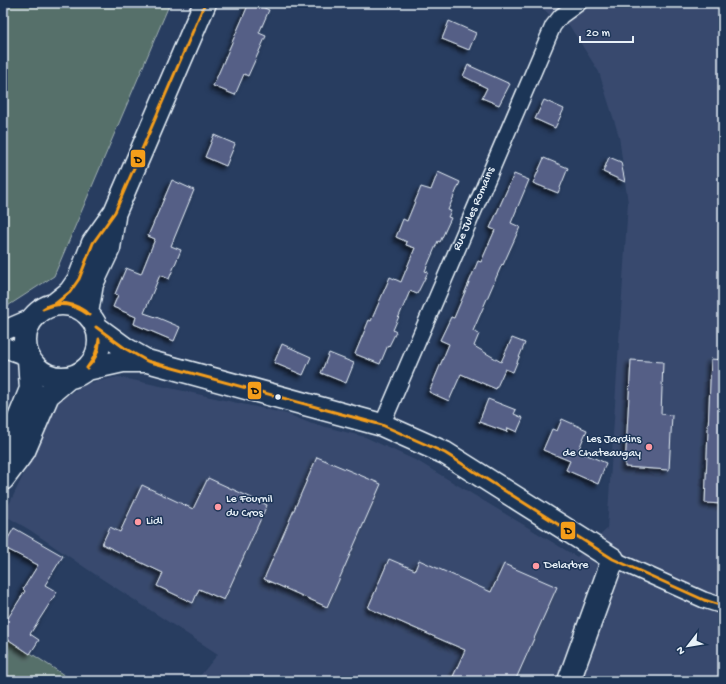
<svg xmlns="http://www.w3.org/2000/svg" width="726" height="684" viewBox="0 0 726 684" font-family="'Gochi Hand',sans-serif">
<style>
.built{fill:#394a6e}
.green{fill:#576f6b;stroke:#a0b0b2}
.building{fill:#545f86;stroke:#e8f1f8;filter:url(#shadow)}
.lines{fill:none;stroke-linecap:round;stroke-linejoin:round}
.minor-casing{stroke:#e8f1f8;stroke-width:18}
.tertiary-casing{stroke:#e8f1f8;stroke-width:22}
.primary-casing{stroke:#e8f1f8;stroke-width:25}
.minor{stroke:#1d3557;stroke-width:15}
.tertiary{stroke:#1d3557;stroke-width:19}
.primary{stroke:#1d3557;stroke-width:22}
.bus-1-casing{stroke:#1d3557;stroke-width:6}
.bus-1{stroke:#f59e1a;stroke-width:3}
.bus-dot{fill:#e8f1f8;stroke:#1d3557;stroke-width:1.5}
.poi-dot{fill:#ff9aa2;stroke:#1d3557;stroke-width:1.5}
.labels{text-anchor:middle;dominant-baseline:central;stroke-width:3;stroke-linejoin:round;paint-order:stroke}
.street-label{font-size:12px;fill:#e8f1f8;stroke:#1d3557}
.poi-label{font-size:12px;fill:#e8f1f8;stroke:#1d3557;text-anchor:start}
.line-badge{stroke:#1d3557;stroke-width:1.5}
.pale-badge-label{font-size:11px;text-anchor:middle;font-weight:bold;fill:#111}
</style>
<defs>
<filter id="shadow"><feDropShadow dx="-3.5" dy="3.5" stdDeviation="2" flood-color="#0009"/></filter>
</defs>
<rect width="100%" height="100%" fill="#283d60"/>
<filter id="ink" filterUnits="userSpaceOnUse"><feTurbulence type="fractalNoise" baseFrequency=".025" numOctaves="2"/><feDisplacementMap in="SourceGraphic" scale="8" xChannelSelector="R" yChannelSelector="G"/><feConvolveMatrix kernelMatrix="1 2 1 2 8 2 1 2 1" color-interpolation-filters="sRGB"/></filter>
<g filter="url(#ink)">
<path class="built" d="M537,3H723V681H196L218,654L96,575L30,530L4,515L59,401L85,384L118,377L179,390L287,414L312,424L318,425L365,437L419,462L577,557L607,529L628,203L619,136L599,72L569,25L549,14Z"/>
<path class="green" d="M3,3H170L54,276L3,309Z
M3,635L73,681H3Z"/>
<path class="building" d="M249,3H253L269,10L259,33L266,36L248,76L244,74L235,95L213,86L240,24Z
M449,21L476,33L469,50L442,39Z
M468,65L510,84L499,105L482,98L487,88L463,76Z
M544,100L564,109L555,128L535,119Z
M214,135L235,144L226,166L205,157Z
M609,157L621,162L625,182L603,172Z
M544,158L568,168L558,193L533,183Z
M438,172L460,182L448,210L451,211L448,217L451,218L440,242L438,241L425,271L428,272L417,294L410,291L393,330L396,332L389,346L388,345L380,364L355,354L369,320L371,321L390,277L401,282L415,248L406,245L407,242L396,237L403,219L407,221L421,187L431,190Z
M514,174L529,180L511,223L520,227L503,265L502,264L473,331L479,334L474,346L501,362L512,338L525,343L513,372L505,369L496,389L461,374L449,401L429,392L449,344L440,340L451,317L454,318L478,261L481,262L495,230L490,228Z
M172,180L194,190L171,246L181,250L169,279L160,275L144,313L156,317L180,327L174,341L134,324L136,317L113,307L118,295L115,294L126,268L141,274L155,239L148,236Z
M282,344L311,357L303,375L274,363Z
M329,353L354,363L346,383L321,373Z
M711,359L723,360V504L705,503Z
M631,360L663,362L661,414L672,415L669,470L625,467Z
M488,399L516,410L514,414L523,418L517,432L508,428L507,432L479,422Z
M562,419L587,430L578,451L606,463L598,484L566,470L570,461L543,450L552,429L557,431Z
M317,457L381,484L327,607L264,579Z
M208,478L267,505L224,600L199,589L193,603L157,586L163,573L102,544L110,527L120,532L142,485L193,509Z
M14,528L63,556L45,585L57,592L30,634L39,640L30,654L3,636V626L25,591L23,589L38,565L3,547Z
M389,559L415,570L419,560L491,592L504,564L557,587L515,681H451L465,650L368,608Z"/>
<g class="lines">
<defs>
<g id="minor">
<path id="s1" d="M382,425L553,26L561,16L579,3"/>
<path d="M613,559L704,600L723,606"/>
</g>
<path id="tertiary" d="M3,331L31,319
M3,347L28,356"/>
<path id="primary" d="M25 341a37 37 0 1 1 74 0a37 37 0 1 1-74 0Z
M55,304L70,292L79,279L93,243L115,212L205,3
M87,313L92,284L109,248L114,217
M96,327L126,349L147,361L382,425L445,453L613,559L569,681
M87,369L123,361H147
M3,469L9,443L31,389L29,359
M3,479L24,451L48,395L68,378"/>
</defs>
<use href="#minor" class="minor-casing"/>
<use href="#tertiary" class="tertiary-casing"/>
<use href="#primary" class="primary-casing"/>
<use href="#minor" class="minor"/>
<use href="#tertiary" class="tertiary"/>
<use href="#primary" class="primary"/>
<defs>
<path id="bus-1" d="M55,304L70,292L79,279L93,243L115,212L205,3
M43,309C57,299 77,303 89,315
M43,309C61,301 73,304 89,315
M96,327L126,349L147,361L382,425L445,453L613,559L704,600L723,606
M87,368C94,359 98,351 99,339
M87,368C95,360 100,350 99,339"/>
</defs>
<use href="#bus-1" class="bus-1-casing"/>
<use href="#bus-1" class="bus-1"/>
</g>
</g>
<circle class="bus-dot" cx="278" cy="397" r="3.5"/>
<g class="poi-dot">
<circle cx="649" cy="447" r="4"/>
<circle cx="218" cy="507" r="4"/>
<circle cx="138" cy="522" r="4"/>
<circle cx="536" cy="566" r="4"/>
</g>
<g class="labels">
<g class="street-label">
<text stroke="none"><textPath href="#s1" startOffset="235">Rue Jules Romains</textPath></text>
</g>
<g class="poi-label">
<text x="641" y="440" text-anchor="end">Les Jardins<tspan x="641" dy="14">de Chateaugay</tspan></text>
<text x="226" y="500">Le Fournil<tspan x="226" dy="14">du Cros</tspan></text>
<text x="146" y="522">Lidl</text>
<text x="544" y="566">Delarbre</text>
</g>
</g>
<g class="line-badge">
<rect x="130" y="149" width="16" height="19" rx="4" fill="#f59e1a"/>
<rect x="247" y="381" width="15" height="19" rx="4" fill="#f59e1a"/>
<rect x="560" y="521" width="16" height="19" rx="4" fill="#f59e1a"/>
</g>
<g class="pale-badge-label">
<text x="138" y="163">D</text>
<text x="255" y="394">D</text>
<text x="568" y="534">D</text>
</g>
<rect width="726" height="684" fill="none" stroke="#1d3557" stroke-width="16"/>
<rect x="8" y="8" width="710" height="668" fill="none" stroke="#e8f1f8" stroke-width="1.5" filter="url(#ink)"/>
<g transform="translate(688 646) rotate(239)" stroke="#1d3557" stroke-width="3" paint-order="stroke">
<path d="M0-3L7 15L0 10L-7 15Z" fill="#e8f1f8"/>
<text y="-6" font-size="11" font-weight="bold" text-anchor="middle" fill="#e8f1f8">N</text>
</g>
<path d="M580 36v6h53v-6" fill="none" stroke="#e8f1f8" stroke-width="2"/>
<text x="586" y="36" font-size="12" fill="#e8f1f8" stroke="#1d3557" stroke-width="3" paint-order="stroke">20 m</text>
</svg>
